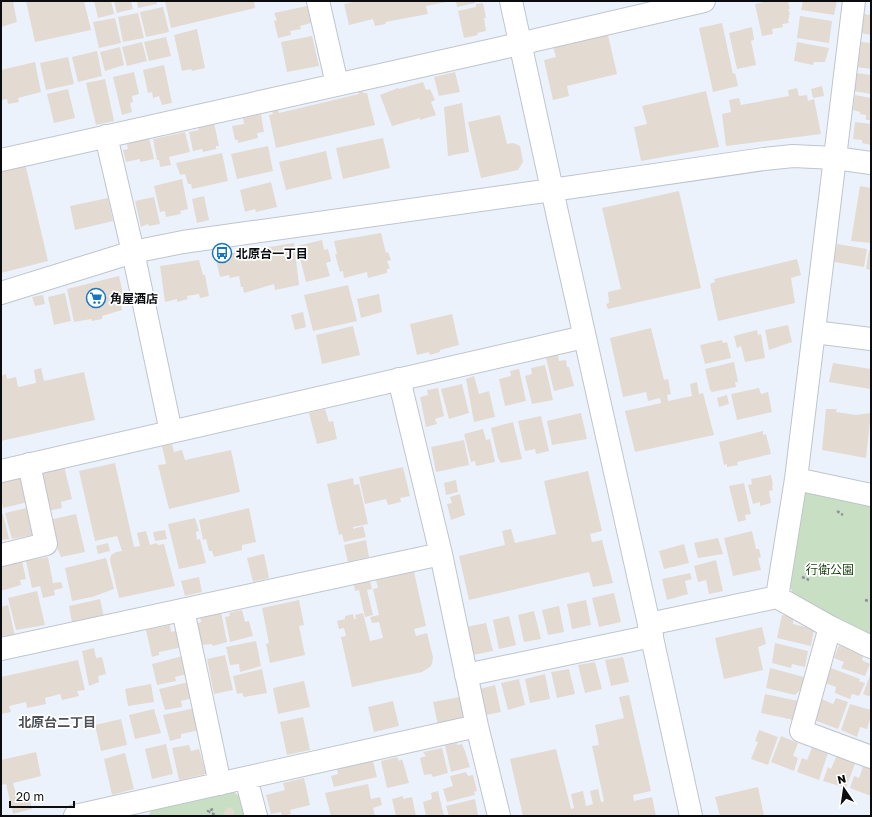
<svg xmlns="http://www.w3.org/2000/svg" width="872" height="817" viewBox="0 0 872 817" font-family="'Golos Text','Noto Sans JP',sans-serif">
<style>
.green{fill:#c8dfc3}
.building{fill:#e3dad2}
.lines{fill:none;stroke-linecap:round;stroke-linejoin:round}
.minor-casing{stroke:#bfc5ce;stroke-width:24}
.tertiary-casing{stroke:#bfc5ce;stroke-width:24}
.path{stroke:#8e929a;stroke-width:2.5;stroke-dasharray:3 2;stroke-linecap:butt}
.minor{stroke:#fff;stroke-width:22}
.tertiary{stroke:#fff;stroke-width:22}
.labels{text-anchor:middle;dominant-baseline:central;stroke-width:3.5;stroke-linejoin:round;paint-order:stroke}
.poi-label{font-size:12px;font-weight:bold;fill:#0a0c0f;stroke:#fff;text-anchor:start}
.park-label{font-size:12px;fill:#183f0c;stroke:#fff}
.neighbourhood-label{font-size:13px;font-weight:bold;fill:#4c5159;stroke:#fff}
</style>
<rect width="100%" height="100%" fill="#ecf2fc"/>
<path class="green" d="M801,491L871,498V637L796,598L787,582Z
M232,791L245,800L248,816H148L153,808Z"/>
<path class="building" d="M1,1H13L17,22L1,27Z
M26,1H35V2L84,1L91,30L35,42Z
M94,1H111L114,14L98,18Z
M114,1H131L133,9L117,13Z
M137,1H156L157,4L138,8Z
M165,1H254L255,8L171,28Z
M358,1H447V2L426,6L428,14L385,22L386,24L375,26L373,19L349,25L344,4Z
M456,1H475V3L457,7Z
M770,1H788L790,9H788L790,14L789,15V19H788L789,23L782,24L783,27L772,29L773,34L762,36L755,4Z
M803,1H837L834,15L801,10Z
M483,3L486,18H484L486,31L477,33L478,35L464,38L458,11L476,7V4Z
M307,6L311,23L300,26L301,29L290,31L291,35L278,38L274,21L277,20L274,13Z
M163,7L169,32L146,37L140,12Z
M138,13L144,38L123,42L118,17Z
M864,14L871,15V35L861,33Z
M800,16L832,21L829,43L797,38Z
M115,18L121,43L99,48L93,22Z
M722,23L733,74L735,73L738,86L713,92L699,28Z
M752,27L754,40L751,41L756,65L737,69L729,33Z
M197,29L205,68L192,71L191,69L182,71L174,35Z
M608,35L617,74L567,86L569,96L553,100L544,60L556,57L553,47Z
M312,36L319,66L287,72L281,42Z
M166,37L171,56L149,61L144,42Z
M142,42L147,61L127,66L122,47Z
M797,42L829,48L825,62H814L813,65L794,61Z
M861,42L871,43V69L857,67Z
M120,47L124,65L105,71L100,52Z
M97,51L102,76L78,82L72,57Z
M68,57L74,84L46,90L40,63Z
M35,62L41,92L18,98L19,102L8,104L7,99L1,100V70Z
M164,65L172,103L162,105L159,96L153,98L152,92L148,93L143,70Z
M134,72L139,94L132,96L133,102L130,103L132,112L122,115L113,77Z
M455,72L460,92L439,96L434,77Z
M857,73L871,75V94L854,91Z
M105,79L114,121L96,125L86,83Z
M423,82L426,90L430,89L435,100L431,102L436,115L420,120V118L392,126L380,95L398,88L399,89Z
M822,86L824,96L813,98L811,89Z
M797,88L799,96L807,95L808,101L814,99L821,134L726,146L722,114L731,112L729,100L739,98L741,105L789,96L788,90Z
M68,89L75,118L54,123L47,94Z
M363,91V93H367L375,125L276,148L269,115L273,114L272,111L278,110L279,113L359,94L358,92Z
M706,91L719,147L641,161L634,127L647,124L642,106Z
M855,95L871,98V120H866V115L860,114V112L853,110Z
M462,103L469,152L448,156L444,107Z
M261,114L264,132L257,133L258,138L238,143V140H235L232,126L244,124L243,118Z
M500,115L507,144L513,143L520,146L523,162L518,170L481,178L468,122Z
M855,122L871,124V145L862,143V140L853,139Z
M214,123L219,146H216V149L203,152L202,149L193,151L189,132L199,130L198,127Z
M185,132L190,152L169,157L171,165L160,167L159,160H157L153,139Z
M149,138L154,159L140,162V159L126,162L123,150L128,149L127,144Z
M383,138L390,168L343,179L336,148Z
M268,146L273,171L237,179L231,154Z
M326,151L332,179L286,190L279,162Z
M222,153L228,181L192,189L191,184H188L185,174L180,175L176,163Z
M25,163L48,261L1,273V169Z
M182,179L188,209L180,211L181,214L166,217L165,211L160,212L154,186Z
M271,182L277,207L256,212L255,209L245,212L240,190Z
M860,186L871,188V243L851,241Z
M679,191L701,288L608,309L606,304L609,303L608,292L621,289L602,208Z
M204,196L209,220L197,223L192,199Z
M154,197L160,224L149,226L148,224L141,227L135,201Z
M108,198L113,221L75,230L70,206Z
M381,233L386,253L388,252L391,260L387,261L390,269H387V273L368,278L367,272L344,278L343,271L340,272L335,254H337L334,241Z
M322,240L324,250L328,249L331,261L326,263L330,276L306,282L297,246Z
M294,243L299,285L275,290L274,284L244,293L243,287H241L239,276L230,278L229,275L220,277L215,256Z
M837,244L867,249L864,267L834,262Z
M869,250H871V270L866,269Z
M797,259L801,275L791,278L795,303L718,321L710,284L715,282L714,279Z
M199,260L203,275H205L209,296L200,298L199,294L187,296L188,299L177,302V299L165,302L160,266Z
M119,276L125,303L121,304L122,310L102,316V319L92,321L91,319L74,322L67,289Z
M348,285L357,321L313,331L304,295Z
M65,293L71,321L54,325L48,297Z
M379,294L382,312L361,318L357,299Z
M43,295L45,304L35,306L32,297Z
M303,312L306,327L295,330L291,315Z
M452,314L459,345L440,350V352L430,355L429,352L417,355L410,324Z
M788,325L792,342L769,350L765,330Z
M353,326L360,355L322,364L316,335Z
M651,328L664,380L668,379L671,394L667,395L668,401L692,396L690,384L697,382L699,394L703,393L714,435L635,452L625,411L661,403L660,398L648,401L646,392L623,397L610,338Z
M757,330L758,335L761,334L765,358L745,362L741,346L737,348L734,336Z
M722,340L723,343L727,342L731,358L705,364L700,345Z
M558,355L559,361L566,360L567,367H569L574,386L554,391L546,358Z
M734,362L738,382H735L736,387L712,392L710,390L705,369Z
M833,363L871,369V383L870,389L829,382Z
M545,365L553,400L532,404L525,376L532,374L531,368Z
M41,368L44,381L84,372L95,420L1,441V376L6,374L7,379L16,377L18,387L36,383L34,370Z
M519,369L526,401L505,406L499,379L511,376L510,371Z
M474,376L479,394L489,391L495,417L474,422L466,379Z
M462,384L469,413L449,419L441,389Z
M438,388L444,416L435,419L437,424L426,427L420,397L428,395L427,390Z
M759,388L761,394L768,392L772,412L737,420L731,394Z
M727,395L729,404L719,407L717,398Z
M325,409L329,422L333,421L337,439L317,444L309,413Z
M826,409H837L836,412L856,415L871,413L866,458L822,450Z
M581,413L587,439L552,445L547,421Z
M541,416L549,451L536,454L535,449L525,451L518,421Z
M513,422L522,459L501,463L498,458L491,428Z
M483,429L486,440L490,439L495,462L476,466L475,461L471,462L464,434Z
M763,431V435L766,434L771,454L737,462L738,465L727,467V464L724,465L719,442Z
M464,440L469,465L436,472L431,447Z
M172,444L174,452L182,450L185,460L231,450L240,492L169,509L158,465L166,464L162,446Z
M115,463L134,547L140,546L137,533L146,531L150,545L157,543L158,545L164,544L175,586L119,598L110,560L111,555L116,552L122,551L117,536L95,541L79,471Z
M64,466L72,499L61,502L62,508L48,511L41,480L44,479L42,471Z
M403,467L410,496L400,498L401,502L388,505L386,499L365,504L359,477Z
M588,471L602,531L590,534L592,542L602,540L613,583L593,587L589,572L469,600L459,556L505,545L502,531L511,529L515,543L556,534L544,481Z
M771,475L773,485L772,486L773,490L769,491L771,503L760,506V502L753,504L748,485L752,484L751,479Z
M22,477L28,502L3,508L1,498V482Z
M353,478L354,485L359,484L368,524L353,527V529L363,526L366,537L344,542L342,534L339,535L327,484Z
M456,480L458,492L446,495L444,483Z
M744,483L751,514L745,515L746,520L738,522L729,486Z
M460,494L465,515L451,520L447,504L452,503L450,497Z
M31,507L37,534L12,539L5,513Z
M249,508L256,542L242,545V550L214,557L212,551H209L206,539L203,540L199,520Z
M3,514L9,539L1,540V515Z
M76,514L85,552L61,557L54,540L49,520Z
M195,518L199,531L196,532L197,540L200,539L206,563L179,569L168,524Z
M165,530L167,539L155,541L153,532Z
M752,531L756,549H759L761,557L758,558L761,570L733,576L724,538Z
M718,538L723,554L698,558L694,543Z
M366,540L369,557L348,562L344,545Z
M108,543L110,551L98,554L96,546Z
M684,544L689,563L664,569L659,551Z
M264,554L269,578L253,582L247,558Z
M48,557L53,583L61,582L63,588L54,590L55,595L43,598L40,586L32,588L26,561Z
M106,558L114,589L92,597L72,601L65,568Z
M716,560L723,591L709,594L706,580L698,582L694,566Z
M22,561L26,579L20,580L21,585L1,591V566Z
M414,572L426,626L414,629L416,636L427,633L433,657L432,664L430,667L422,672L352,687L341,637L346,636L344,628L339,629L337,621L345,619V616L353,614L354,619H356L355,615L363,613L370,641L383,638L379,622L372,623L370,617L379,615L373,589L378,588L376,580Z
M690,573L692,579L685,581L688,594L667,600L662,579Z
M199,577L202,592L185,596L181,581Z
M370,581L372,589L367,590L373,615L365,617L359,590L355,591L354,584Z
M37,591L45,625L16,630L8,598Z
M614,593L621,622L599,627L592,598Z
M100,599L104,617L72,623L69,606Z
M299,600L304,625L299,626L305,655L270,663L266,644L269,643L262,608Z
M586,600L591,625L572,629L567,604Z
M8,605L15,636L3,638L1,631V607Z
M559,606L564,632L548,635L542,610Z
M242,610L245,622L249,621L253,636L230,642L225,617L230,616L229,613Z
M534,611L541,639L524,642L518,615Z
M221,612L227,642L213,646L212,644L201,645L196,624L201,622L200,617Z
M782,615L793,617V624L814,629L811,646L777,638Z
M509,616L516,645L499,649L493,620Z
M486,623L493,651L473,655L466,627Z
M170,625L171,632L179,630L183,647L159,652V655L152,657L146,630Z
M762,627L766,644L758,647L763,670L724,679L715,638Z
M256,641L261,666L240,672L239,664L230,665L226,647Z
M775,643L808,651L805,667L792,664L791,668L772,663Z
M839,645L864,654L862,660L870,664L865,676L841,668L844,662L834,658Z
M94,648L96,658L102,657L106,674L98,676L99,682L89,686L82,651Z
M225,655L233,690L214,694L207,659Z
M183,656L187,674L175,677L176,681L157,685L152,664Z
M623,657L629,682L611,686L605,660Z
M78,660L85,690L77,691L79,696L62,700L60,694L45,698L46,704L27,708L26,702L9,706L11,712L1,714V677Z
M595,662L602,689L585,693L578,665Z
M770,668L804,677L801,689L795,695L766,688Z
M831,668L860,679L859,681L865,683L859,696L852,694L850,699L835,693L836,687L825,683Z
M262,669L267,693L244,697L242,693L237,694L233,676Z
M569,669L575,694L557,698L551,672Z
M871,673V697L863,694Z
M545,674L550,699L530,703L525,679Z
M519,679L525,705L508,710L501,683Z
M304,681L310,707L278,714L273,688Z
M189,682L193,698L181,701L182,707L165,710L159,689Z
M151,684L154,702L128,706L125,689Z
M495,685L501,712L481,716L476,690Z
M765,694L798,701L794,720L761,713Z
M629,695L651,791L633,795L634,801L652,797L656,816H523L510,759L556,749L571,809L574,808L571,794L583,791L586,806L593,804L590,791L598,789L601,802L604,801L592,746L599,745L595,725L624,718L619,697Z
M465,696L468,710L460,721L438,725L433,702Z
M836,698L848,702L838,729L814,720L822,699L833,704Z
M393,701L399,726L374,732L368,707Z
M850,704L871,710V716L867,729L860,727L857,737L841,730Z
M195,708L200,730L181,734V738L170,741L163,715Z
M154,709L161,733L135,739L129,715Z
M303,717L310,750L287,755L280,722Z
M121,719L127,745L101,751L95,725Z
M759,730L778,737L768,765L751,759L758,742L755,741Z
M781,736L798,743L793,756L798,758L794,771L771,762Z
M457,743V745L462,744L465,751L470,767L451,772L445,745Z
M166,744L173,774L152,779L145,749Z
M189,745L191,751L199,749L206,774L179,780L172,748Z
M442,748L448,773L433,777L431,774L424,775L420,758L426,756L423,752Z
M812,748L828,753L819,780L797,772L802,758L807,760Z
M36,752L41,776L13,783L16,794L28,792L32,809L13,814L6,784L1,785V760Z
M125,753L134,789L112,795L104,759Z
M837,755L856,761L846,788L823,781L828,767L831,769Z
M397,757L399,761L402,759L409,783L387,788L381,761Z
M373,761L377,777L334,787L331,776L338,774L337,769Z
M864,764L871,767V796L850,788L854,776L859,778Z
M466,772L468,776L473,775L477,791L474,792L475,795L447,802L443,789L453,786L450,776Z
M304,778L310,805L290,810L291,814L282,816L281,812L271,814L266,795L285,790L283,783Z
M368,784L371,799L380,797L382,805L373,808L375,816H331L325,793Z
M758,787L764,816H720L715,797Z
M438,791L444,816H426L423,802L432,799L431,793Z
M403,796V799L412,797L416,816H396L392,799Z
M475,799L478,815L477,816H449L446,806Z
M230,807L234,810V814L232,816H224V812L227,808Z"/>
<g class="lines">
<defs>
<path id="minor" d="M318,1L337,84
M106,136L133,252L171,432
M1,160L497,49L704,1
M814,332L871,339
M399,379L441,554L477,726L499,816
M1,471L584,337
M796,479L871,495
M1,555L46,544L29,464
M777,597L796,479L854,1
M183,610L220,784
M649,624L777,597L830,627L871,647
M830,627L801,731L871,757
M1,649L441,554
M466,675L652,636
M246,778L256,816
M75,816L477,726"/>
<path id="tertiary" d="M511,1L558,217L649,624L691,816
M1,293L133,252L183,242L552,190L764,159L793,156L835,158L871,163"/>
</defs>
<use href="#minor" class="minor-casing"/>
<use href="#tertiary" class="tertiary-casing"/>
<path class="path" d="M837,511L843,515
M802,577L809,580
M865,600L869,601
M213,809L208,811L217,816"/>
<use href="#minor" class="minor"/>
<use href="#tertiary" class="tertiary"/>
</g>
<defs>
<symbol id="bus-ring" viewBox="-11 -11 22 22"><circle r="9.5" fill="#fff" stroke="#1577c3" stroke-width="1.5"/><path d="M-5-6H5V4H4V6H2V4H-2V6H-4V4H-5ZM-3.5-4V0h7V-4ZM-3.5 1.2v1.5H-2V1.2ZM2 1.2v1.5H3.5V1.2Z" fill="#1577c3"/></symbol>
<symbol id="supermarket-ring" viewBox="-11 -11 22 22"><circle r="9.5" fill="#fff" stroke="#1577c3" stroke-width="1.5"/><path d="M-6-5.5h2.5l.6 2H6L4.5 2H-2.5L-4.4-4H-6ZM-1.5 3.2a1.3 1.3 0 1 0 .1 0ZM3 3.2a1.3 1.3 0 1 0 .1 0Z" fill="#1577c3"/></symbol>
</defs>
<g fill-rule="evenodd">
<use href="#bus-ring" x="211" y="242" width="22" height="22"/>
<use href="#supermarket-ring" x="85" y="287" width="22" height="22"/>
</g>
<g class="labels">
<g class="poi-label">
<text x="236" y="253">北原台一丁目</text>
<text x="110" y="298">角屋酒店</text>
</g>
<g class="park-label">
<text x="830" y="569">行衛公園</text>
</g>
<g class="neighbourhood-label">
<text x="57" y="722">北原台二丁目</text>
</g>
</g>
<rect width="872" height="817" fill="none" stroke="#0a0c0f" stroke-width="4"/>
<g transform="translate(844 789) rotate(347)" stroke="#ffffff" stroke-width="3" paint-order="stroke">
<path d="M0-3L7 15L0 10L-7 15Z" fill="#0a0c0f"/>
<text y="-6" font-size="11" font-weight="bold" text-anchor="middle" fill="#0a0c0f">N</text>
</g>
<path d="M10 801v6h64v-6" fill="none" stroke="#0a0c0f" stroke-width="2"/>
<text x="16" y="801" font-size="12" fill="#0a0c0f" stroke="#ffffff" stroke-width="3" paint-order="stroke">20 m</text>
</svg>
